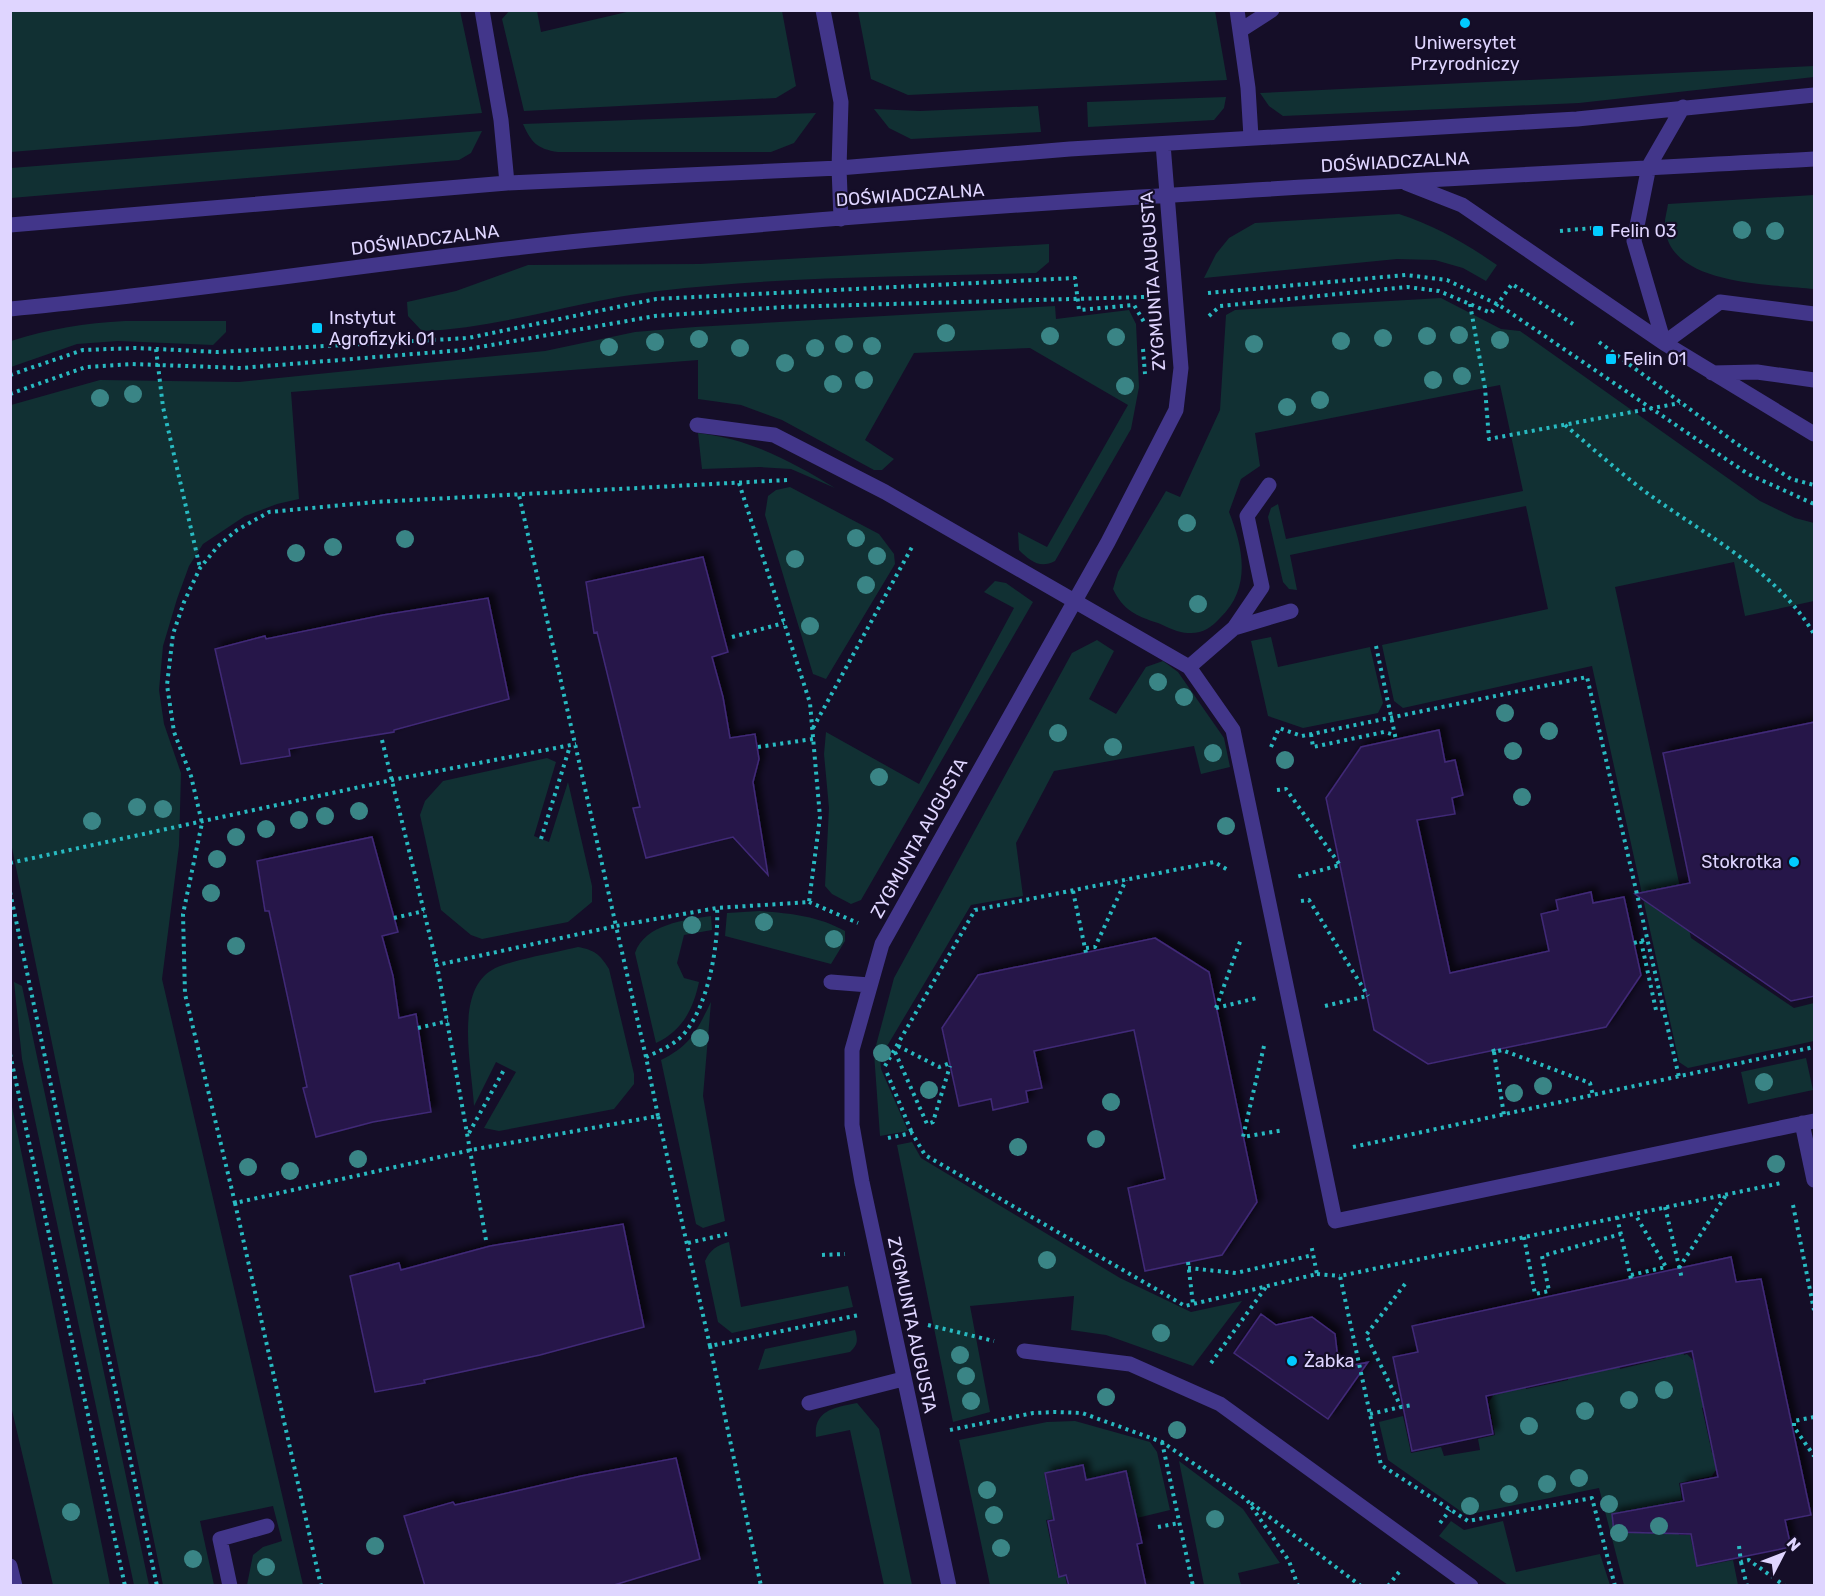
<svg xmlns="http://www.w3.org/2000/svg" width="1825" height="1596" viewBox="0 0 1825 1596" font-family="Rubik,sans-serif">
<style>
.green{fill:#113033}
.building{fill:#28194a;stroke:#412978;stroke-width:1.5;filter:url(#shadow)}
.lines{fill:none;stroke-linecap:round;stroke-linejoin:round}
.path{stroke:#28bac1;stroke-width:4;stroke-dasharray:3 4.5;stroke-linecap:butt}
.minor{stroke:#42368a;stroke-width:15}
.tree{fill:#3a8586}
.poi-dot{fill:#01cbff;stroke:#150e28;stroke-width:2}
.labels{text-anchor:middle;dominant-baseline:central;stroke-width:4.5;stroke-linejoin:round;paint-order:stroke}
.poi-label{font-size:18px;fill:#dfd5ff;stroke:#150e28;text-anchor:start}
.street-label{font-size:18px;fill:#dfd5ff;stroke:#150e28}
</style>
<defs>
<filter id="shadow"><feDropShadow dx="5.5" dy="-5.5" stdDeviation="3" flood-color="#0009"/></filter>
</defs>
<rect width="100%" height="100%" fill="#150e28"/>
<path class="green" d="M11,10L460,11L482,113L11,152Z
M510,10L537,11L541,32L631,11H782L796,86L776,98L524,111L502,19Z
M858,11H1215L1227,80L908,95L871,79Z
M1814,66V77L1579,103L1283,116L1269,106L1260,93Z
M1226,97L1224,108L1214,120L1088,127L1087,102Z
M1038,106L1041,132L911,139L889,128L874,109L920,111Z
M816,113L794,143L771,152H558C537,149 531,142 523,124Z
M482,131L471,153L459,160L11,198V168Z
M1814,195V289C1771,284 1669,286 1665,227C1664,220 1667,212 1668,204Z
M1399,214C1436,226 1465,243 1497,265L1486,281L1463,268L1435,260L1397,259L1204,278L1216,254L1229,238L1255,223Z
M1049,244V262L1036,273C911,277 784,276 659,291C580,300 502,328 422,331L408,316L407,302L456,291L528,265L700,264Z
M1441,298L1501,329L1520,331L1760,501L1795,518L1814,523V601L1745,616L1734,562L1615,587L1691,938L1794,1008L1814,1003V1041L1688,1068L1679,1062L1592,666L1403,708L1394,701L1382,645L1548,609L1526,506L1290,555L1297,590L1289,589L1283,582L1268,517L1271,508L1278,504L1286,539L1523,491L1500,385L1255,433L1260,466L1241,479L1229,512C1244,549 1251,589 1220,618C1211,628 1202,634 1188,633C1179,633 1167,627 1158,623C1136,616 1123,610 1113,589L1118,572L1166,491L1180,497L1220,410L1226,315L1235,310Z
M1055,306L1056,319L1129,310L1136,324L1139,387L1131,429L1055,561C1040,569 1030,561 1019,550L1018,532L1047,547L1128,405L1030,348L914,353L865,440L894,459L882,470H874L782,420L741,405L698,399V360L291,392L299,499L277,504L245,516L203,544L189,566L177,599L163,646L159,690L164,724L181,773L179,846L162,979L303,1585H247L253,1555L263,1547L282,1541L273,1506L200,1521L214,1585H163L11,843V405L100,380L239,382L545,351L635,332L695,327Z
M125,321H226V332L213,345L118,341L77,344L11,367V341C49,329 85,323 125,321Z
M698,433C750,439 791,461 835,488L791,469L760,467L702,469Z
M790,487L879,534L894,554L895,564L826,679L813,674L765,515L768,496L776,490Z
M995,581L1006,583L1033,602L861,900L851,904L832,894L825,886L829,808L824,754L826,732L919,784L1014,608L984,592Z
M1271,637L1278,667L1370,647L1383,703L1378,713L1303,728L1268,716L1251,641Z
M1097,640L1114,651L1089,699L1116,714L1146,667L1163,661L1178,672L1224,738L1230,767L1201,774L1194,746L1054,771L1016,843L1023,896L971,905L880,1058L881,1069L908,1131L880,1136L874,1053L894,978L1072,653Z
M547,758L556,762L534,836L549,842L568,782L592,886V902L568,922L482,939L471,935L441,910L420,815L425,801L443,781Z
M760,911C789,913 819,916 845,931V941L831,964L725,936L727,913Z
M711,916L712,930L684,935L677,963L684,978L699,982C693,1010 682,1031 656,1043L635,953C645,924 685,920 711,916Z
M578,947C594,950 600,954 609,969L634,1074V1084L614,1109L499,1131L484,1128L516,1072L496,1062L474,1106C472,1067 454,992 492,970C506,961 558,952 578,947Z
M14,982L22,986L149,1585H134L22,1059Z
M711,1002L703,1096L725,1221L703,1228L696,1224L661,1060C691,1045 696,1032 711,1002Z
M1806,1058L1813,1090L1748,1104L1741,1072Z
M10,1097L110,1585H53L11,1406Z
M912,1142L921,1158L1120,1278L1191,1312L1242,1301L1193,1366L1106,1335L1071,1330L1074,1296L970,1306L990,1412L953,1422L897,1145Z
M729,1242L741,1307L848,1286L853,1307L732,1333L718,1322L705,1261C710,1250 717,1245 729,1242Z
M855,1330C858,1340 858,1345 850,1352L758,1370L765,1349Z
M1681,1344L1684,1355L1687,1354L1694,1361L1703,1359L1713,1405L1702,1408L1712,1453L1723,1451L1726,1468L1716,1470L1712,1476L1679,1483L1682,1500L1672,1502L1679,1535H1690L1697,1567L1733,1560L1738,1585H1624L1599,1488L1466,1515L1388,1460L1379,1422L1403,1416L1411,1453L1441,1447L1444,1456L1480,1450L1478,1439L1495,1435L1489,1402L1494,1394L1523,1380L1526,1389L1568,1380L1567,1370L1618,1358L1620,1369L1666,1358L1664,1347Z
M857,1403L879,1429L912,1585H884L850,1430L816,1437C813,1410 836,1407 857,1403Z
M1075,1421L1150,1442L1157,1452L1170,1510L1137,1518L1126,1470L1086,1479L1083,1465L1044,1473L1053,1519L1046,1520L1058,1577L1065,1576L1067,1585H990L959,1440L1047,1422Z
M1179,1461L1243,1509L1280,1563L1238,1573L1241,1585H1204Z
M1451,1521L1464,1530L1503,1521L1516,1572L1600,1554L1610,1585H1508L1439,1536Z"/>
<path class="building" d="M703,557L728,652L712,657L723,697L730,738L755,734L759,759L753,782L768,875L733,837L646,858L633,808L640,807L597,632L594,633L586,582Z
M488,598L509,699L394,730V732L289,749L290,756L241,764L215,649L265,636L266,639L383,615Z
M1815,722V996L1791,1001L1635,894L1690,883L1663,753Z
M1439,730L1445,762L1455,760L1463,795L1452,798L1455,814L1417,820L1450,973L1549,951L1541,914L1558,910L1556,900L1591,892L1593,903L1624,897L1641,975L1606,1027L1428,1064L1374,1030L1326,798L1361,747Z
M372,837L398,932L382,936L393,976L399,1018L416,1014L431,1112L373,1122L316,1137L303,1088L307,1087L269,911H265L257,861Z
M1155,938L1209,972L1257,1202L1222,1255L1145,1271L1128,1188L1165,1179L1134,1030L1034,1051L1042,1088L1026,1091L1028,1102L993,1110L991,1099L959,1106L942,1028L978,975Z
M623,1224L644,1327L540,1355L424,1380L425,1383L375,1392L350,1276L399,1263L401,1270L490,1246Z
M1731,1257L1736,1282L1761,1279L1777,1355L1811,1515L1785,1520L1791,1547L1697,1566L1691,1534L1614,1532L1612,1514L1684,1501L1681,1484L1718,1477L1692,1351L1486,1396L1493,1434L1412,1451L1393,1357L1418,1352L1412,1326Z
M1261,1314L1276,1325L1312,1317L1335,1334L1339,1368L1368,1362L1328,1419L1234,1353Z
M676,1458L700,1559L611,1586H425L404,1516L453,1502L455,1505L581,1476Z
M1083,1465L1086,1480L1126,1471L1142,1543L1137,1544L1146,1586H1069L1066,1575L1059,1577L1048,1521L1054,1520L1045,1473Z"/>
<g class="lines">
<path class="path" d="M1560,231L1592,228
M1208,293L1406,275L1447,280L1499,305L1748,474L1814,504
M1470,304L1485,388L1489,439L1680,403
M1209,316L1220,306L1407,287L1439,291L1491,313L1512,284L1573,324
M1599,342L1737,444L1791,479L1814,485
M156,349L163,407L200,568
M1143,349L1145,374
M10,375L83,350L136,348L218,352L468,338L656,299L1075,278L1079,310L1134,305L1144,322
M10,394L86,367L132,364L241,368L463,350L655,316L784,307L1144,297
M1565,425C1592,448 1619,472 1647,493C1706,536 1776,570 1814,634
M787,480L375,502L269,512L237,530L218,546L200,568L184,602L173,634L167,685L174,732L191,776L202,823L183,914L185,994L235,1203L471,1150L658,1116L710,1346L859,1315
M732,637L784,623
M1376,646L1396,740
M813,728L912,547
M1311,734L1313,747L1384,732L1395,735
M382,740L437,965
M758,747L813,739
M1271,747L1279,728L1302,736L1587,677L1679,1077
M1277,790L1286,789L1340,865L1296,877
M541,839L570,746
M10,863L392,780L576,744
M1073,891L1086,953
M10,892L157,1586
M1301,901L1309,900L1368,996
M809,902L858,923
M394,918L424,911
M1641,941L1656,1010L1663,1009
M1634,943L1647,939
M1086,948L1095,947L1126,880
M1325,1006L1367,996
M1216,1008L1241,939
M1216,1008L1257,998
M418,1028L448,1021
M898,1046L939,1067L950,1063
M1264,1046L1243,1137L1284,1130
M1493,1049L1494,1052L1502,1050L1590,1083L1593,1096
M895,1052L927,1124L933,1122L950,1066
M1494,1052L1504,1115
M10,1054L125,1586
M646,1057L616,926L717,908L809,902L820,817L810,703L739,483
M885,1066L975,910L1214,862L1228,870
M887,1073L912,1133
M658,1116L646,1057C659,1051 672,1046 682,1036C708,1008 719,945 717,908
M469,1133L505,1068
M888,1138L912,1133L925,1155L1185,1306L1317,1274L1311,1244
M1353,1147L1814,1047
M235,1203L321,1586
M1793,1205L1814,1310
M1665,1207L1682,1279
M1617,1217L1631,1279
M1524,1237L1535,1294L1549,1291L1542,1256L1621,1234
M486,1240L437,965L616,926L519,495
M688,1243L727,1234
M822,1255L845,1254
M1188,1262L1193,1304
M1188,1268L1236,1273L1313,1255
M1679,1268L1726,1195
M1317,1274L1340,1276
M1631,1275L1666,1267L1635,1214
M1405,1284L1366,1335L1401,1407L1413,1405
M928,1325L994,1341
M710,1346L761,1586
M1211,1363L1266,1287
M1370,1414L1401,1407
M1814,1417L1794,1421V1427L1814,1456
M950,1430L1033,1413L1056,1412L1082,1413L1162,1442L1247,1500L1289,1561L1298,1586
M1162,1442L1193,1586
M1251,1503L1361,1586
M1440,1523L1450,1510
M1158,1527L1179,1523
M1739,1546L1741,1562L1749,1560L1785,1586
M1741,1562L1747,1586
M1388,1586L1399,1572
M1615,1586L1592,1498L1468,1521L1381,1465L1340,1276L1781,1183"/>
<path class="minor" d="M482,10L501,120L507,183
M823,10L841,102L839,168L841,219
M1237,10L1248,88L1251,137
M1241,30L1272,10
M1406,183L1462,205L1664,343L1814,434
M10,225L507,183L839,168L1070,149L1577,119L1814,95
M10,309C204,291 396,259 589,240C996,201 1406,181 1814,159
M1664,343L1634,241L1649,166L1683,107
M1664,343L1720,302L1814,314
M1712,373L1757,372L1814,380
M697,425L774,435L885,492L1189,667L1233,730L1335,1221L1814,1121
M1234,628L1291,611
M1189,667L1234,628L1262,587L1247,516L1269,485
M831,982L869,985
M1802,1123L1814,1180
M1024,1351L1130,1364L1220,1404L1471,1586
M809,1403L903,1379
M10,1566L15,1586
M230,1586L220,1539L267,1526
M949,1586L862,1182L852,1125V1050L882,944L1108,542L1176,410L1181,368L1163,144"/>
</g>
<g class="tree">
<circle cx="1742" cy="230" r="9"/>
<circle cx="1775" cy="231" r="9"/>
<circle cx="946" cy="333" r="9"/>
<circle cx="1459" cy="335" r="9"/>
<circle cx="1050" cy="336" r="9"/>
<circle cx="1427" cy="336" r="9"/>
<circle cx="1116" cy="337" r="9"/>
<circle cx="1383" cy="338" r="9"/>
<circle cx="699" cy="339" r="9"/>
<circle cx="1500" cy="340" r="9"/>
<circle cx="1341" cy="341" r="9"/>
<circle cx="655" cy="342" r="9"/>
<circle cx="844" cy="344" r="9"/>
<circle cx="1254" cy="344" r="9"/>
<circle cx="872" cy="346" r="9"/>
<circle cx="609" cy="347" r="9"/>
<circle cx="740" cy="348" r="9"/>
<circle cx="815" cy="348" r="9"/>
<circle cx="785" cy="363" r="9"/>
<circle cx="1462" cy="376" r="9"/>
<circle cx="864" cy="380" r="9"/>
<circle cx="1433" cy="380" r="9"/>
<circle cx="833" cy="384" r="9"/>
<circle cx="1125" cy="386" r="9"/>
<circle cx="133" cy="394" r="9"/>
<circle cx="100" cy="398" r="9"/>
<circle cx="1320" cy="400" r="9"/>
<circle cx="1287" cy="407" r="9"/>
<circle cx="1187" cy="523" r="9"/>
<circle cx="856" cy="538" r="9"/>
<circle cx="405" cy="539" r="9"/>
<circle cx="333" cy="547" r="9"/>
<circle cx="296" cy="553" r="9"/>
<circle cx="877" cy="556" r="9"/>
<circle cx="795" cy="559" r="9"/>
<circle cx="866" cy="585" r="9"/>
<circle cx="1198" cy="604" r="9"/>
<circle cx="810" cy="626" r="9"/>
<circle cx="1158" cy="682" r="9"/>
<circle cx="1184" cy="697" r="9"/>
<circle cx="1505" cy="713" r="9"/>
<circle cx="1549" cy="731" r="9"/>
<circle cx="1058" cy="733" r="9"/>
<circle cx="1113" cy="747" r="9"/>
<circle cx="1513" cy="751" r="9"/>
<circle cx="1213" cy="753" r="9"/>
<circle cx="1285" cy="760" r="9"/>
<circle cx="879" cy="777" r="9"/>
<circle cx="1522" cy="797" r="9"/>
<circle cx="137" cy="807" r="9"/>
<circle cx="163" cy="809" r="9"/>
<circle cx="359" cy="811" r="9"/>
<circle cx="325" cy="816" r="9"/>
<circle cx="299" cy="820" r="9"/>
<circle cx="92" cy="821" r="9"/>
<circle cx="1226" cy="826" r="9"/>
<circle cx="266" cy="829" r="9"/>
<circle cx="236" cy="837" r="9"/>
<circle cx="217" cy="859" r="9"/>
<circle cx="211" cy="893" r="9"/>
<circle cx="764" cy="922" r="9"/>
<circle cx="692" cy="925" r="9"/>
<circle cx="834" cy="939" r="9"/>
<circle cx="236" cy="946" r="9"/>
<circle cx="700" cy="1038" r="9"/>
<circle cx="882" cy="1053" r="9"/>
<circle cx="1764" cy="1082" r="9"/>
<circle cx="1543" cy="1086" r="9"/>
<circle cx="929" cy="1090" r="9"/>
<circle cx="1514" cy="1093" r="9"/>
<circle cx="1111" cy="1102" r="9"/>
<circle cx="1096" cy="1139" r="9"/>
<circle cx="1018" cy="1147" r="9"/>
<circle cx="358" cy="1159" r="9"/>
<circle cx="1776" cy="1164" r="9"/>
<circle cx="248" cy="1167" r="9"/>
<circle cx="290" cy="1171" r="9"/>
<circle cx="1047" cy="1260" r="9"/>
<circle cx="1161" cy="1333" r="9"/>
<circle cx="960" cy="1355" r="9"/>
<circle cx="966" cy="1376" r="9"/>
<circle cx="1664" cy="1390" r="9"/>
<circle cx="1106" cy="1397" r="9"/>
<circle cx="1629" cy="1400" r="9"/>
<circle cx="971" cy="1401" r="9"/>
<circle cx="1585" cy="1411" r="9"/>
<circle cx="1529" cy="1426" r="9"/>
<circle cx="1177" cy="1430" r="9"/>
<circle cx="1579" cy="1478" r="9"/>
<circle cx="1547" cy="1484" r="9"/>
<circle cx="987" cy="1490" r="9"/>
<circle cx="1509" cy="1494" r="9"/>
<circle cx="1609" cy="1504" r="9"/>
<circle cx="1470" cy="1506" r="9"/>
<circle cx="71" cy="1512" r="9"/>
<circle cx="994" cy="1515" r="9"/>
<circle cx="1215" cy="1519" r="9"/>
<circle cx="1659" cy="1526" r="9"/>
<circle cx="1619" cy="1533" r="9"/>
<circle cx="375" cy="1546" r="9"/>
<circle cx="1001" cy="1548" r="9"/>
<circle cx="193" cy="1559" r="9"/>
<circle cx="266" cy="1567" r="9"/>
</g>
<g class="poi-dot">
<circle cx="1465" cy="23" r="6"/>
<rect x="1592" y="225" width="12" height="12" rx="3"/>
<rect x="311" y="322" width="12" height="12" rx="3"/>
<rect x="1605" y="353" width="12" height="12" rx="3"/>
<circle cx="1794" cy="862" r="6"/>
<circle cx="1292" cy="1361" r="6"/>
</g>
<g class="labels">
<g class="poi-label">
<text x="1465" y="43" text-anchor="middle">Uniwersytet<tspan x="1465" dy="21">Przyrodniczy</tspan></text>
<text x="1610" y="231">Felin 03</text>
<text x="329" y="318">Instytut<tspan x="329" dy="21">Agrofizyki 01</tspan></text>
<text x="1623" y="359">Felin 01</text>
<text x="1782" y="862" text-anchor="end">Stokrotka</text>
<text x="1304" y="1361">Żabka</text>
</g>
<g class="street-label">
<text transform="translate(1395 162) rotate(-3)">DOŚWIADCZALNA</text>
<text transform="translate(910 195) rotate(-4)">DOŚWIADCZALNA</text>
<text transform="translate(425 240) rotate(-7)">DOŚWIADCZALNA</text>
<text transform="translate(1153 281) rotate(-94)">ZYGMUNTA AUGUSTA</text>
<text transform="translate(919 838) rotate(-61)">ZYGMUNTA AUGUSTA</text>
<text transform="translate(912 1325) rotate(78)">ZYGMUNTA AUGUSTA</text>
</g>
</g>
<rect width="1825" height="1596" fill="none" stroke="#dfd5ff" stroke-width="24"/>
<g transform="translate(1783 1554) rotate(48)" stroke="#150e28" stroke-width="4.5" paint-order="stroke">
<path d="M0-4.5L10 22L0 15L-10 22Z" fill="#dfd5ff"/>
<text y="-9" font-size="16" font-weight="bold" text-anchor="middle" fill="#dfd5ff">N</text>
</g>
</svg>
